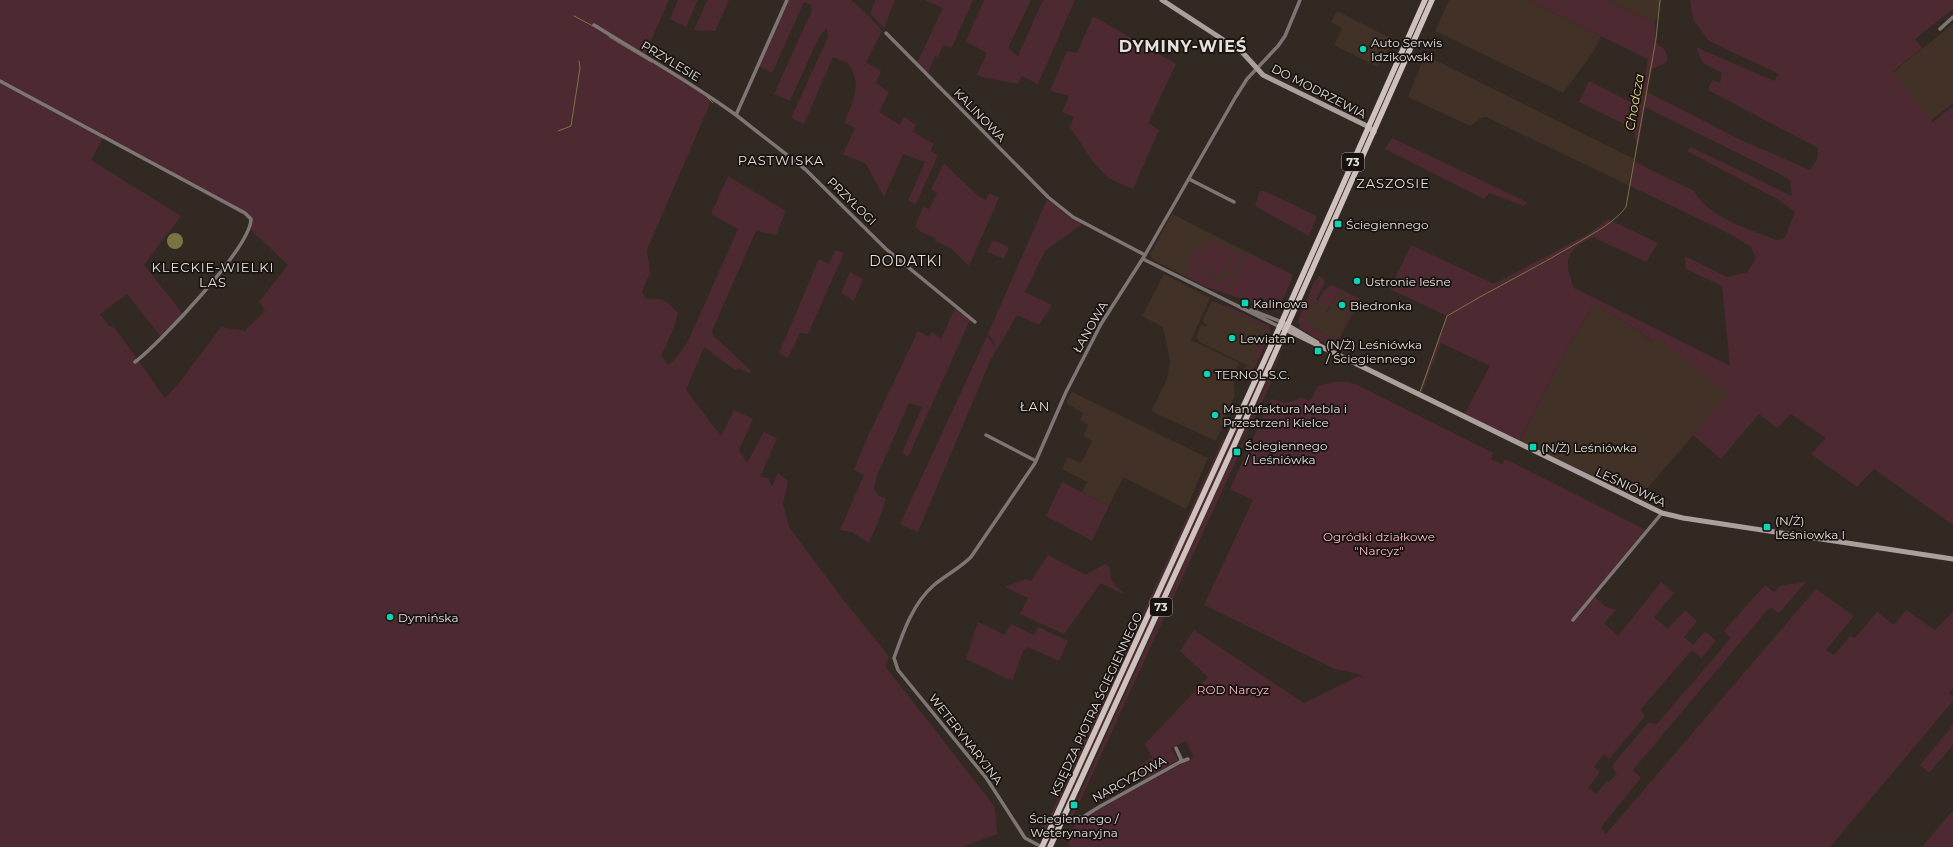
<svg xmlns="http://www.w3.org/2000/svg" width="1953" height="847" viewBox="0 0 1953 847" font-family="Montserrat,sans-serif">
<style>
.built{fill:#413127}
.green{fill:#4d2a31;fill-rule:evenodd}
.water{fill:#797543}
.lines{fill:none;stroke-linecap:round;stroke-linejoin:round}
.stream{stroke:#797543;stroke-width:1}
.street{stroke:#7d7675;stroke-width:3.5}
.secondary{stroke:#aba09e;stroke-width:5}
.primary{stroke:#cec1be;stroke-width:5.5}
.poi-dot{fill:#0bd5b5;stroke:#181310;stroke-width:1.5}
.labels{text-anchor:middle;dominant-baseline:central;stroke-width:3.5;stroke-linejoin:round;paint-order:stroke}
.shield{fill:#181310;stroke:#a8a29e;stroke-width:1}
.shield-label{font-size:11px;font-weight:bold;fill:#e6e0db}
.poi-label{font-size:12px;fill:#e6e0db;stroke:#181310;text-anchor:start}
.street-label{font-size:12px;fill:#e6e0db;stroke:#181310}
.park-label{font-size:12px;fill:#feb9c5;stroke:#181310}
.water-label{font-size:13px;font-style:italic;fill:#e1da8b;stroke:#181310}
.neighbourhood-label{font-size:13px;letter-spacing:1px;fill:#e6e0db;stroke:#181310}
.quarter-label{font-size:14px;letter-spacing:1px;fill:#e6e0db;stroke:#181310}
.district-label{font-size:16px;font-weight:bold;letter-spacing:1px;fill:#e6e0db;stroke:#181310}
</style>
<rect width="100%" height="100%" fill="#332923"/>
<path class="built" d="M1449,0H1527L1601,36L1594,51L1563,93L1435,31Z
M1607,0H1662L1655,23Z
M1337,11L1394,40L1378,67L1334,45L1342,28L1331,22Z
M1953,24V103L1930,121L1892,73Z
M1425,55L1634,159L1628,185L1486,117L1481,118L1470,126L1408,97Z
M1172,214L1293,275L1278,311L1206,287L1152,259L1150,254Z
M1164,274L1210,298L1191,340L1239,363L1233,377L1235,395L1216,441L1151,411L1167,379L1170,362L1163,327L1142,316Z
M1338,293L1356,302L1334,346L1329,344L1331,338L1307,325L1305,318L1315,299L1329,306L1326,314Z
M1212,301L1225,306L1265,328L1266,331L1253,359L1255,364L1253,368L1199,342V340L1196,338L1201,325L1206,327L1207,325L1202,321Z
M1594,304L1631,326L1652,342L1657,337L1729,394L1638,499L1519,442L1565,352Z
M1072,392L1208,458L1186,509L1123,477L1109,506L1082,492L1087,482L1062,469L1068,457L1081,463L1092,441L1083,436L1088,425L1080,420L1083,413L1066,403Z"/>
<path class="green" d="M0,0H669L645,54L712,99L647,250L650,273L642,291L645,298C650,300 653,298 658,299C667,300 672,307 678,313L673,330L661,356L668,365C678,358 683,349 689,339L738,229L711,214L728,176L786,211L776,235L756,231L712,331L713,335L751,371L749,373L740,369L735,370L704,347L686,390L721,436L734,410L753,419L739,450L747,463L764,432L777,438L760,477L768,478L772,486L778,473L788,481L783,504L789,527L845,602L884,650L889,657L885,666L995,807L997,834L963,847H0ZM103,138L250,219L248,227L288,265L259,302L265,310L245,331L221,327L179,383L165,398L115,328L109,326L100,314L127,294L161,337L183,314L144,265L181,216L91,160Z
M678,0H698L686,27L670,19Z
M707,0H729L715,31L694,30Z
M788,0H851L871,18L882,31L866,62L881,71L876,83L889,92L879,112L900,125L904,117L916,125L913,132L934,144L930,151L938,155L916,204L908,201L925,162L903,154L884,197L866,164L843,154L855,128L844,123C853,102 863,84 848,63L833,57L804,124L791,118L828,37L827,28L819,37L790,101L774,94L812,10L811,5L804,2L772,73L759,66Z
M876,0H895L884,28L870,13Z
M924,0H973L952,47L943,46L938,57L935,56L928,73L917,63L943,8Z
M984,0H1031L1008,48L1018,56L1043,0H1075L1038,84L1022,76L1018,84L986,78L977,75L987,53L966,41Z
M1527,0H1607L1655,23L1656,42C1664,49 1670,53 1666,63L1652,69L1647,92L1743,141L1810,170L1817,160L1818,148L1708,90L1712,80L1720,83L1722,73L1703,63L1696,47L1774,81L1779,74L1709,41L1693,19L1690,0H1953V9L1915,39L1922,48L1892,72L1933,122L1953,106V525L1874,469L1857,487L1811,454L1826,438L1791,414L1777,428L1759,414L1721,459L1693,435L1728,394L1657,338L1653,342L1631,326L1594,304L1565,352L1519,442L1464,415L1490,366L1441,343L1422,392L1420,391L1447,316L1390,289L1411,245L1492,283L1498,282L1590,233L1608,219L1658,243L1646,262L1593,237C1565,251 1563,260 1574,288L1730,366L1722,286L1686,269L1685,256L1727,277L1748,272L1756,257L1750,246L1722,230L1628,185L1633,161L1694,191C1709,218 1749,229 1776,240L1784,239L1795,212L1779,200L1687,151L1691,147L1792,196L1790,180L1784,176L1645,107L1638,145L1634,136L1638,114L1630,127L1579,102L1589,81L1636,105L1631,94L1633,88L1640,87L1645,77L1648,59Z
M1093,16L1176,64L1148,123L1159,130L1133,189L1108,178L1094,163L1070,127L1074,117L1062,112L1069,96L1050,91L1067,51L1077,53Z
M1392,138L1527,202L1524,206L1489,193L1484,199L1385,149Z
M944,163L978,196L986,200L989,193L999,198L969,266L952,249L935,241L936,238L921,232L915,226L923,207L929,209L937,193L931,189Z
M1260,191H1264L1317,216L1309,236L1255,206Z
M1047,199L1069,217L1082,224L1045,251L1025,292L1052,305L1039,325L1017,315L990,361L918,532L900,524L987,336L996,348L993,340L988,334Z
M1209,238L1233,251L1218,278L1202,269L1209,255L1202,251Z
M993,240L1009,247L1004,259L987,252Z
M835,250L844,253L808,334L800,333L788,358L779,353L819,259L829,264Z
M1196,250L1208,256L1200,271L1223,284L1228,275L1233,277L1229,286H1226L1230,288L1248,253L1293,275L1278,311L1208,287L1185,276L1191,266L1188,264Z
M1235,250L1244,254L1234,274L1225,270Z
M850,272L863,279L854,301L841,293Z
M1319,276L1323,278L1325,283L1305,318L1308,322L1307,325L1332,338L1327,345L1300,328L1298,320L1314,282Z
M1332,285L1360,299L1335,347L1334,346L1356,302L1338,293L1330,307L1318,301L1324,290Z
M1226,305L1269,326L1270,333L1266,336H1269L1254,369L1248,375L1244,372V368L1248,366L1253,367L1255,364L1253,357L1256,351L1258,352L1256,351L1260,343H1263L1262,340L1264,334H1267L1265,333L1266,330L1264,327L1226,308Z
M955,308L970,320L908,457L902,453L922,407L909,403L876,478L874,489L878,495L886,499L879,520L869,543L852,532L840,530L864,475L854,470L867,438L918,331L929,337L932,332L941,339Z
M1278,337L1195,527L1050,838L1075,781Z
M1285,341L1276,365L1275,374L1253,422L1239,444Z
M1335,382H1348L1357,385L1493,453L1491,459L1502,464L1505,459L1646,530L1593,595L1606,607L1616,610L1604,623L1618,636L1661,582L1674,593L1654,617L1668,629L1685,610L1697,621L1684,637L1693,645L1705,631L1716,641L1701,658L1692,650L1640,710L1645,716L1609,759L1604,754L1594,767L1600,772L1588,788L1596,794L1607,781L1609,782L1617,774L1612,767L1614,763L1648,723L1657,724L1731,638L1724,631L1765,585L1774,592L1782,585L1806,582L1779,613L1770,607L1633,770L1641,778L1601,827L1606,834L1816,589L1854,616L1826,650L1834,655L1850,636L1855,638L1877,612L1894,625L1906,610L1935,630L1953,612V688L1949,693L1953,697V701L1830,847H1069L1068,839L1076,822L1194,757L1186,741L1171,748L1178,760L1144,780L1135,769L1152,757L1145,744L1208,677L1180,651L1194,630L1304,703L1359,676L1364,678L1358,674L1335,669L1204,605L1253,500L1230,489L1271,399L1286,403L1302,398L1310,401L1318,386Z
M1251,428L1070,823L1067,822L1226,470Z
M1223,439L1225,440L1223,444L1068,782L1044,834L1039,836L1037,832L1047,822L1067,779Z
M1062,482L1109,506L1092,541L1046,516Z
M1048,555L1086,575L1105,564L1110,567C1110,579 1112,584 1122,591L1123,594L1101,583L1064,634L1020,614L1028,598L1005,587L1026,579L1031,581Z
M978,622L1005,635L1011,624L1034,635L1038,627L1068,641L1059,661L1028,647L1023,651L1012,681L966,659Z
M1953,725V745L1929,773L1920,765Z
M1953,810V847H1922Z"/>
<path class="water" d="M167 241a8 8 0 1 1 16 0a8 8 0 1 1-16 0Z"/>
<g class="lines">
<path class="stream" d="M574,16L593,26
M609,37L651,62
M705,95L713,103
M558,131L571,126L580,68L579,61
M1420,392L1447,316C1490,290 1536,268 1579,242C1595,232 1614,223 1626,207L1656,39L1660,0"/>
<path class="street" d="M787,0L736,115L805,169L886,249L975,322
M594,25C642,55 691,82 736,115
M1940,29L1953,17
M886,33L1048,197L1073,217L1145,255
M0,81L245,213L251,219C251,247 159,344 135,362
M1189,179L1234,202
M1143,259L1280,327
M1251,310L1282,322
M986,435L1036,461
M1573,620L1662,513
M1180,762L1188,759
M1074,818L1083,817L1099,807L1180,762L1181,759L1176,748
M1042,847L1025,838L987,779L898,670L894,658C903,632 913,603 934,585C946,575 960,568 971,557L1035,463L1066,392L1101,324L1145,255L1235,98L1247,79L1278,46L1285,36L1300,0"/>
<path class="secondary" d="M1162,0L1242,52L1263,75L1367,126L1374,132
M1285,324L1317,343
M1283,328L1662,513L1683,518L1953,559"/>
<path class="primary" d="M1042,847L1276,335L1425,0
M1050,847L1232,450L1432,0"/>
</g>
<g class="poi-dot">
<circle cx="1363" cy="49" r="4"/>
<rect x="1334" y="220" width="8" height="8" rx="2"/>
<circle cx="1357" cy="281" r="4"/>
<rect x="1241" y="299" width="8" height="8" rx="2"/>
<circle cx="1342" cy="305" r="4"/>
<circle cx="1232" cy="338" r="4"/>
<rect x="1314" y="347" width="8" height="8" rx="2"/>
<circle cx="1207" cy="374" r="4"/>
<circle cx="1215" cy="415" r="4"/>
<rect x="1529" y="443" width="8" height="8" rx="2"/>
<rect x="1233" y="448" width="8" height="8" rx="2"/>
<rect x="1763" y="523" width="8" height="8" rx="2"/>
<circle cx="390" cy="617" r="4"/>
<rect x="1070" y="801" width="8" height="8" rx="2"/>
</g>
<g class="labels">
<g class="shield">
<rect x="1342" y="153" width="22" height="18" rx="3"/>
<rect x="1150" y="598" width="22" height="18" rx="3"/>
</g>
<g class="shield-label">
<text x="1353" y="162">73</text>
<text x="1161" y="607">73</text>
</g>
<g class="poi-label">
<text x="1371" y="42">Auto Serwis<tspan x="1371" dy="14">Idzikowski</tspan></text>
<text x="1346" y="224">Ściegiennego</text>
<text x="1365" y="281">Ustronie leśne</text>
<text x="1253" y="303">Kalinowa</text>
<text x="1350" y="305">Biedronka</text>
<text x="1240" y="338">Lewiatan</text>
<text x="1326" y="344">(N/Ż) Leśniówka<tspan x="1326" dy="14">/ Ściegiennego</tspan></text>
<text x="1215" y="374">TERNOL S.C.</text>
<text x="1223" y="408">Manufaktura Mebla i<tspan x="1223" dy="14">Przestrzeni Kielce</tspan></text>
<text x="1245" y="445">Ściegiennego<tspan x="1245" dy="14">/ Leśniówka</tspan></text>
<text x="1541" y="447">(N/Ż) Leśniówka</text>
<text x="1775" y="520">(N/Ż)<tspan x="1775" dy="14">Leśniowka I</tspan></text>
<text x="398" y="617">Dymińska</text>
<text x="1074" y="818" text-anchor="middle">Ściegiennego /<tspan x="1074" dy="14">Weterynaryjna</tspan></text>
</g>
<g class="street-label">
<text transform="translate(671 61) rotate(31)">PRZYLESIE</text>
<text transform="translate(1319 91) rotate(27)">DO MODRZEWIA</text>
<text transform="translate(980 115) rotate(46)">KALINOWA</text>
<text transform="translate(852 201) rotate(44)">PRZYŁOGI</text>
<text transform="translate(1090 327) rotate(-60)">ŁANOWA</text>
<text transform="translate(1631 487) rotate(25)">LEŚNIÓWKA</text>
<text transform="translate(1096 704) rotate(-65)">KSIĘDZA PIOTRA ŚCIEGIENNEGO</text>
<text transform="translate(966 739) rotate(52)">WETERYNARYJNA</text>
<text transform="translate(1129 779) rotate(-29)">NARCYZOWA</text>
</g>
<g class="park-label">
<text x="1379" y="536">Ogródki działkowe<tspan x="1379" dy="14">"Narcyz"</tspan></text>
<text x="1233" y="689">ROD Narcyz</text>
</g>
<g class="water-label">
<text transform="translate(1634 102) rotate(-80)">Chodcza</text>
</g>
<g class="neighbourhood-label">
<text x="781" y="160">PASTWISKA</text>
<text x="1393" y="183">ZASZOSIE</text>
<text x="213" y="267">KLECKIE-WIELKI<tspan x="213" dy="15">LAS</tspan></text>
<text x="1035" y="406">ŁAN</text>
</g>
<g class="quarter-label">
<text x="906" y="261">DODATKI</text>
</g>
<g class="district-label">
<text x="1183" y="46">DYMINY-WIEŚ</text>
</g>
</g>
</svg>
